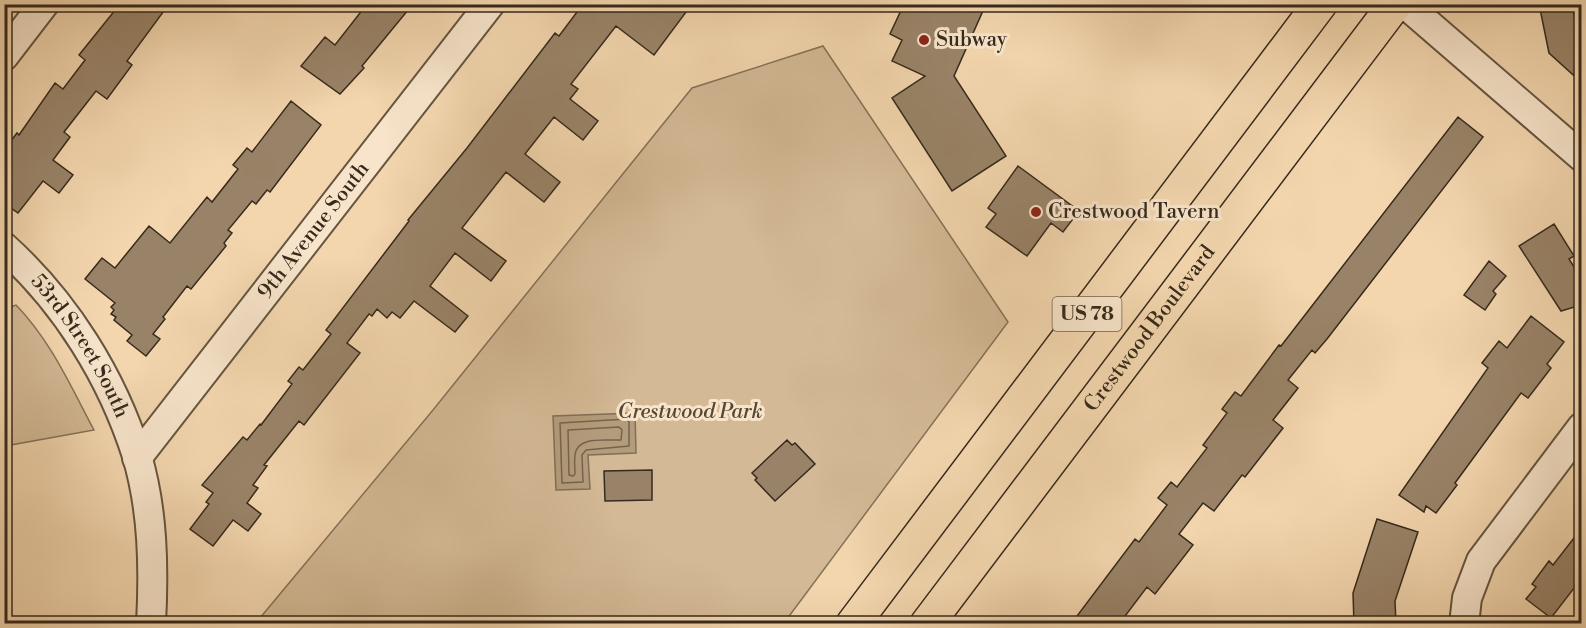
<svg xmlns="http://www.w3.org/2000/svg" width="1586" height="628" viewBox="0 0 1586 628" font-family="'Libre Bodoni',serif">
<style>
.green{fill:#d3b995;stroke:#857258;stroke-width:1.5}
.water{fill:#b39c7c;stroke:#816e56;stroke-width:1.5}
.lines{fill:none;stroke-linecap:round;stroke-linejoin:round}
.shore{stroke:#75634c;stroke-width:1.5}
.building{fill:#998368;stroke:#372a1c;stroke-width:1.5}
.street-casing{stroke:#665540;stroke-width:32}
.primary-casing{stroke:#372a1c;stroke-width:36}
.street{stroke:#f7e4ca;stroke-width:28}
.primary{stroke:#f3d6ae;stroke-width:33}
.poi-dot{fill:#8f2418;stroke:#f7e4ca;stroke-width:2}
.labels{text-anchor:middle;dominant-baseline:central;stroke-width:6;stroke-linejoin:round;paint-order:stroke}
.shield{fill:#f7e4ca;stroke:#716250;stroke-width:1.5}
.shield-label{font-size:20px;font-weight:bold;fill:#372a1c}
.poi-label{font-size:21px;fill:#372a1c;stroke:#f7e4ca;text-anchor:start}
.street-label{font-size:21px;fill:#372a1c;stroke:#f7e4ca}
.park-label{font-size:21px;font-style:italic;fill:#564734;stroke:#f7e4ca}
</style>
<rect width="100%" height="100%" fill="#f3d6ae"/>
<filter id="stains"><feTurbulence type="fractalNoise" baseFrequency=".00333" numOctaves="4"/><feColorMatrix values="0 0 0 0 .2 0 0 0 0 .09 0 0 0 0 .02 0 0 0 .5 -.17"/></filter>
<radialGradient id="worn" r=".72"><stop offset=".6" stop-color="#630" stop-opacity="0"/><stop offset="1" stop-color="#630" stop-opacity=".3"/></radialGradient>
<path class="green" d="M823,46L1008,322L784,623L255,624L433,410L692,88Z
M16,305C51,341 71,387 94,430L5,446V309Z"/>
<path class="water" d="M635,413L636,453L588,455L590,489L556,490L553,416Z"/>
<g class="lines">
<path class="shore" d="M627,419L629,422V446L586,450L582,455L583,482L562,483L560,423Z
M619,427L622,430L621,440C607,441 577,435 575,455C574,461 575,468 575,474L573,476L569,475L568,430Z"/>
</g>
<path class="building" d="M120,4H169L127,61L132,65L107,99L96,91L64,132L70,137L53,160L73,175L59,193L43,181L18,213L4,203V150L17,133L19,135L55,83L63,89L85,60L79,55Z
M367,4H413L362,66L364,68L340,94L301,66L325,37L335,45Z
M583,4H692L654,55L616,26L571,84L578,89L570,99L598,121L583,140L554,117L525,154L560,182L544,202L506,172L462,228L506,261L491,281L455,253L430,286L468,316L455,332L414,301L400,318L392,312L387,318L377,309L372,316L369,314L347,343L360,353L304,425L299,421L264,465L267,466L253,485L258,488L247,503L261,514L248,531L233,520L213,546L190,529L209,504L206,502L213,493L202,485L243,437L247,440L260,424L261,425L292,384L288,381L299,367L303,370L331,334L326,330L409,221L408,220L467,148L555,33L559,36Z
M904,4H986L954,76L1006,156L952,191L892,98L925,76L892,61L902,40L890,34Z
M1539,4H1572L1577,27L1581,26V82L1549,53Z
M291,101L321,125L270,192L267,190L256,204L252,201L228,230L232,233L224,243L226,246L191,289L187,286L163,317L165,319L153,334L160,339L146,356L127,341L132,335L114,320L116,317L111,314L114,310L111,307L115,303L85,279L102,258L115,268L149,226L170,243L207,197L212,202L238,169L233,165L247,148L252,152Z
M1458,117L1483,137L1327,339L1315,353L1312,350L1288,380L1298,388L1273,420L1283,428L1245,477L1242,475L1214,511L1203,503L1179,534L1193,545L1155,594L1147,587L1119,624H1071L1135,539L1139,542L1167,505L1158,498L1171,482L1177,487L1207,448L1203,445L1227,413L1222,409L1235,392L1241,396L1279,345L1281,346Z
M1018,166L1079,211L1063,232L1051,223L1027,256L986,227L996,214L988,208Z
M1554,224L1574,256L1569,259L1581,278V305L1561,311L1519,246Z
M1489,261L1506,276L1493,291L1496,294L1485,310L1464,295Z
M1531,316L1564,342L1547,364L1551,368L1528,398L1521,393L1455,483L1457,485L1436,513L1426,506L1424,512L1399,495L1488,368L1482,363L1499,341L1507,348Z
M787,440L792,445L795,443L815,464L775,501L755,480L757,478L752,473Z
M652,470V500L605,501L604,471Z
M1377,519L1418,532L1395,601L1396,624H1354L1353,593Z
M1581,529V579L1551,618L1526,599L1536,587L1532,584L1549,561L1553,565Z"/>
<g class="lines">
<defs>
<g id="street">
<path d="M1405,4L1582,157"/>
<path d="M4,56L44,4"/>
<path id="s1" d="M4,247C66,303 112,377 137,456C153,510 154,568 151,624"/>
<path id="s2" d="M137,458L490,4"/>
<path d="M1464,624L1467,598L1481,561L1582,427"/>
</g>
<g id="primary">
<path d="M853,624L1320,4"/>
<path id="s3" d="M927,624L1395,4"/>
</g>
</defs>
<use href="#street" class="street-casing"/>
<use href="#primary" class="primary-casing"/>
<use href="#street" class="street"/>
<use href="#primary" class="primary"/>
</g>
<g class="poi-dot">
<circle cx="924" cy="40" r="6"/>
<circle cx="1036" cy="212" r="6"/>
</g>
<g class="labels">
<rect class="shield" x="1052.5" y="297" width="69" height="34" rx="4.5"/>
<g class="shield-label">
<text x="1087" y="314">US 78</text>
</g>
<g class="poi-label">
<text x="936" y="40">Subway</text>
<text x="1048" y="212">Crestwood Tavern</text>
</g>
<g class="street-label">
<text stroke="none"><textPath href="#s2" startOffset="288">9th Avenue South</textPath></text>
<text stroke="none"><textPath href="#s3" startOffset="370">Crestwood Boulevard</textPath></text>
<text stroke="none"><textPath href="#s1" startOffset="126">53rd Street South</textPath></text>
</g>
<g class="park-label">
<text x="690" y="412">Crestwood Park</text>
</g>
</g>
<rect width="1586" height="628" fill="none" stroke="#f3d6ae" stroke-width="24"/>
<rect x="6" y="6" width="1574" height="616" fill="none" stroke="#372a1c" stroke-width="3"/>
<rect x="12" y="12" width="1562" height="604" fill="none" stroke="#372a1c" stroke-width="1.5"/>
<rect width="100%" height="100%" filter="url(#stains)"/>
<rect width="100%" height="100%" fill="url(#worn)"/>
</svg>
